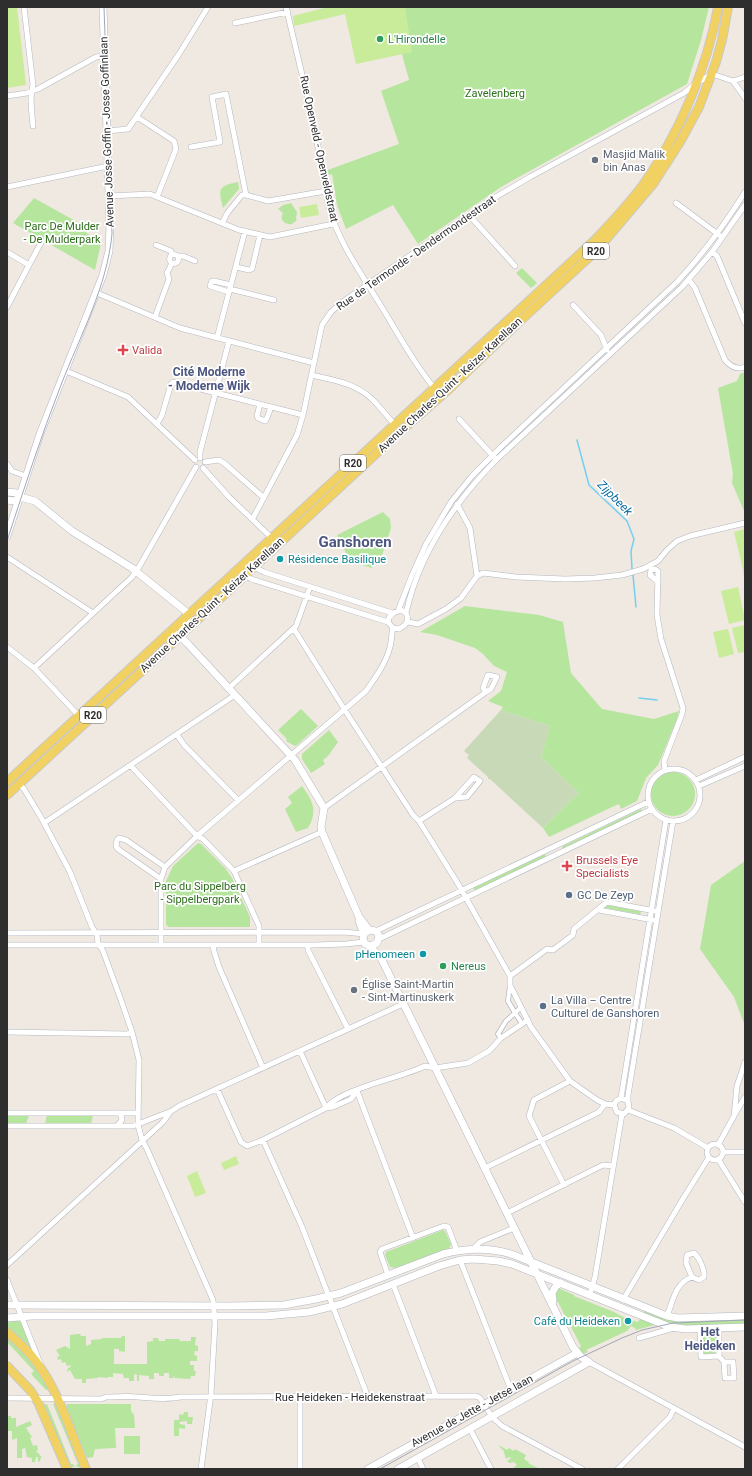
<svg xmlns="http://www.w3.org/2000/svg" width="752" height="1476" viewBox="0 0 752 1476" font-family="Roboto,sans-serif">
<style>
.green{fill:#b6e59e}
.cemetery{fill:#c8d9b8}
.pitch{fill:#c9ec9a}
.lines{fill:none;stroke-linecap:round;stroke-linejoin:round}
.stream{stroke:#75cff0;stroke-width:1.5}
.pedestrian-casing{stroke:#b4b7c1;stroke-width:5.5}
.minor-casing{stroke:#b4b7c1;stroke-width:6}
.tertiary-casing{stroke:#b4b7c1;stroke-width:8}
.secondary-casing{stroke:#b4b7c1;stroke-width:8}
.primary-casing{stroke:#c9c9c9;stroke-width:10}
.pedestrian{stroke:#fff;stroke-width:4}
.minor{stroke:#fff;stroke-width:5}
.tertiary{stroke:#fff;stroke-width:7}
.secondary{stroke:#fff;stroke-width:7}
.primary{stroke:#f2d163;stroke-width:8}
.tram{stroke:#a3a6b8;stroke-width:1}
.leisure-dot{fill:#2e9e5b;stroke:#fff;stroke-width:1.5}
.worship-dot{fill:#6b7280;stroke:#fff;stroke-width:1.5}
.health-dot{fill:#e0444e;stroke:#fff;stroke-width:1.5}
.culture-dot{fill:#0f9aa8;stroke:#fff;stroke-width:1.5}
.service-dot{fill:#5c6f8a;stroke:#fff;stroke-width:1.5}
.labels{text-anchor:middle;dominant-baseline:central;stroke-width:3.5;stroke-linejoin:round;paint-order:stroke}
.shield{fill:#fff;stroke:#6d6d6d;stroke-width:1}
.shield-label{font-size:10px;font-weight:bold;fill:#2e2e2e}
.leisure-label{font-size:11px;fill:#27864d;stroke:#fff;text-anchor:start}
.park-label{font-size:11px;fill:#2c6e1b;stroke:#fff}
.street-label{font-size:11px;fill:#2e2e2e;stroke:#fff}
.worship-label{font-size:11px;fill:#5b616d;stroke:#fff;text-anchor:start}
.health-label{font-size:11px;fill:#be3a42;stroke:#fff;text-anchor:start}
.culture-label{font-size:11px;fill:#0d838f;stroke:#fff;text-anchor:end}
.service-label{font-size:11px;fill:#4e5e75;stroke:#fff;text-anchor:start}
.neighbourhood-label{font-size:12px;font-weight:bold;fill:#4d5680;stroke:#fff}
.water-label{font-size:12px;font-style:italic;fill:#0d6fa3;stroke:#fff}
.district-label{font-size:15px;font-weight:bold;fill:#4d5680;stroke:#fff}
</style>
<rect width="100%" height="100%" fill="#efe9e1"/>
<path class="green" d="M384,7H709L701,40L687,84L501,187L418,244L393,205L346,229L337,205L332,174L326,176L325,171L399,144L381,91L409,80L402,54Z
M238,182L239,189L223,208C218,189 218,186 238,182Z
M34,198L79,223L78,227L101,243L95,270L13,223Z
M291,203L297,212L296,219L297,220L292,224C285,225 279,220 283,213L278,209L283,205Z
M522,268L537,283L531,288L516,273Z
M745,372V513L732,483L733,474L718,388L737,381L740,374Z
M383,512L390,519L391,528L381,558L376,556L372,568L350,561L337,535Z
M465,606L539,615L563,622L571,673L602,709L654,719L679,711L677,719L658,765L646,778L637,801L621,809L619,804L612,807L549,837L543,828L579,793L541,757L550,726L501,710L503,707L488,701L501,691L507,672L494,666L483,654L475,648L437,635L420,632Z
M301,709L318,726L297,745L295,746L286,741L287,739L278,730Z
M329,730L338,742L328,756L323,760L325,764L311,773L302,759V754Z
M651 794a22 22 0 1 1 44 0a22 22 0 1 1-44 0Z
M302,786C313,801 318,811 308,828L296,832L285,809L292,803L288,797Z
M641,809L642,812L564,849L562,847L563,846Z
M198,843L201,844L225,868L232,878L250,917V927H169L166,925V881L173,866Z
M545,854L546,857L475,891L473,887Z
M745,861V1026L734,997L700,949L711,885Z
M606,905L639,911L641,910L640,916L638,914L605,908L604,907Z
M7,1115H29L26,1124H7Z
M47,1115H93L91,1124H45Z
M443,1230L445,1231L451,1244L449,1249L395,1268L390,1267L385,1255L386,1252Z
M558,1288L574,1295V1296L614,1312L627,1319L638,1322L641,1317L658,1324L636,1330L635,1328L631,1326L627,1331L586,1350L588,1352L583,1354L579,1348L581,1346L571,1327H572L570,1323L569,1324L558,1302H557L555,1294Z
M644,1311L665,1319H745V1324L684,1326L671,1323L643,1313Z
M7,1321H19L22,1323L32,1351L7,1326Z
M78,1334H80L81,1336H86V1346L91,1344V1340L102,1339V1338H121L122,1336H125V1352L119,1351V1349H114V1364H147V1342L153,1341V1338H158L159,1341H165V1339H179L180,1341H182V1342V1341H191V1337H196L195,1345L198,1346V1351H195L194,1355L197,1356V1361H190V1365H194V1371H196L195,1376H191L190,1379L175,1378L174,1376L173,1378H169V1373H164V1376H159V1373H154V1379H149V1376L139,1375V1381H137V1375L134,1374V1381H129V1378H124L123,1374L113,1373V1377H108V1378L98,1377V1378L86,1379V1383H82V1379H75L70,1370L67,1372L68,1368L71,1367L70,1365L67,1366L65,1362L62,1363L61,1359L58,1360L57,1357L60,1356L56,1350L65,1346L70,1349V1335Z
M717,1335L715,1353L704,1354L702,1352V1336Z
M7,1336C25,1352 38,1369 49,1390H46L31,1374L34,1371L7,1342Z
M47,1404L71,1464H73L75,1467H69L43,1405Z
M53,1404H56L83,1468L77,1467L76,1465L78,1464Z
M67,1404H131V1411L134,1415L135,1428H115L116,1448L95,1449L93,1457L87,1458L66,1407Z
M184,1412H188V1417H193L192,1424H187V1421L179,1422L180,1424L185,1425V1429L179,1428V1436H174V1420H179V1414L183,1415Z
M9,1416H11V1418H16V1427L30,1421L32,1425L26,1428L32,1437L30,1438L33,1446L37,1445L38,1450L36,1451L42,1457H41L40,1461L38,1462V1457H36L35,1462H32V1458L27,1457L25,1448L22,1449V1458H17V1438L12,1440V1431H7V1417Z
M124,1436H140V1454H124Z
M499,1445L507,1450L509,1448L514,1451L515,1449L526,1455L524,1459L529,1462L528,1463L540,1469H515L514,1467L517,1465L514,1462L510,1463L507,1461L511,1458L509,1457L506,1459L503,1449L502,1450Z"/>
<path class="cemetery" d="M501,710L550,726L541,757L579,793L543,828L490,779H488V777L467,758L469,755L464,751Z"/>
<path class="pitch" d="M7,7H17L26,85L7,88Z
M328,7H405L412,52L356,64L345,14L294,26L293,16Z
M317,204L319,215L301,218L299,207Z
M745,529V586L743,570L734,532Z
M738,587L745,620L729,624L721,591Z
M745,625V652L738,653L732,628Z
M728,629L734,654L719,658L713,632Z
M236,1156L239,1164L224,1170L221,1163Z
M197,1171L206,1193L195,1197L187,1176Z"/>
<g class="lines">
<path class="stream" d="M577,440L589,485L627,521L634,539L631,551L632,569
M633,575L636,607
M639,698L657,700"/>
<defs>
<path id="pedestrian" d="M519,1009L515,1013L521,1022
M501,1038L498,1034L506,1021L515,1013L508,1001L510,985"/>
<path id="minor" d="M24,7L33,85C29,98 32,112 33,126
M286,7L310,108L311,119L319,151L329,207C339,244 363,276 383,309C401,339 418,370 441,396
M235,23L288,12
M733,81L745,98
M7,96L27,93L38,89L96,57L105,56
M107,131L128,129L179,54L208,7
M191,147L220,142L212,97L226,94L246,195
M7,187L108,166
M109,196L150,194L157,197L176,149L174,141L137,117
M157,197L239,230L270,237L333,224
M676,203L719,235
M469,215L515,266
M222,223L228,212L242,195H246L268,201L326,191
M156,245L171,251L172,255
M7,252L29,265L7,307
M712,252L717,256L745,323
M169.5 259a4.5 4.5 0 1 1 9 0a4.5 4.5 0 1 1-9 0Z
M178,256H183L195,261
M29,265L42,241
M236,267L249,270L252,269L260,235
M689,280L695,288L725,360C730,366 737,370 745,367
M230,289L274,300
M229,292L210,286L212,281H214L231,285
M97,293L180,328L314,363
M573,305L601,335L607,350
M155,317L169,279L167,273L172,263
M217,338L245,231
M66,371L128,397L195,460
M311,375C333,380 355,383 372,399C380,407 387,416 395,425
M260,404L257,416L258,418L265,421L267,418L271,407
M459,419L494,457
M157,424L162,415L171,384L173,382L303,415
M200,458V452L229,341
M205,462L219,460L224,463L264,498
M7,464L12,471L23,475
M203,468L229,497L278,544
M457,504L470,528L477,576
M253,518L297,435L303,415L322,325L331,312L341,303L489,201L530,177L684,93L695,84L712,74L733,81L745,77
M7,557L93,613
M249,560L254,567L264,572L392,613
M239,569L245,575L251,579L388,622
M658,582L650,575L651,570L655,569L658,571L657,615L661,639L683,708L682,714L664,761L665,770
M401,610L406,613C410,621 406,625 399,629L393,628L388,622C388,615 394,612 401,610Z
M398,611L412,575L426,544L451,502L472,476L501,447L677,282C703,254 725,224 745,192
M406,613C419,554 455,502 496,460L682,287L712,252L745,205
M408,622L418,624L446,609L461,598L477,576L483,573L516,577L565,579L595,578L622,575L643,569L658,561L667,550L677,541L690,536L745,523
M294,629L348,715L413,815L419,821L457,882L510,976V985L531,1027L570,1081L597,1100L605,1104L614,1105
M7,647L34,668L79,716
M34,668L132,577L139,567L196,467
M488,675L497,677L491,689L486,692L483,688Z
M229,688L296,626L310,587
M177,735L185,746L238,800
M131,766L197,836L203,839L234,871L259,926V945
M648 795a26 26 0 1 1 52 0a26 26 0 1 1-52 0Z
M696,780L745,757
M19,784L24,789L42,819L70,872L92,927L97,935L98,943L103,951L121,1000L132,1032L139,1060L138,1125L142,1140L147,1149L213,1300L215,1323L211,1394L201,1469
M699,786L745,766
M324,808L486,692
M419,821L455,798L467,797L480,781L474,777L455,798
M44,823L235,695
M234,871L322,832
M161,879L118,849L116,846L117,840L119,838L126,840L165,867
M599,910L653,920
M376,931L648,802
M7,933L344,932L364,934
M379,939L652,809
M7,945H314L346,944L364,942
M161,945V879L165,867L197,836L366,691C376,677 386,663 390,647C392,641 391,634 393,628
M213,945L214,951L219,967L263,1068
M308,945V950L348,1029
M510,976L547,949L553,950L573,935L574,929L607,902L655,911
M7,1032L127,1034L132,1032
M300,1051L326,1108
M217,1089L241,1142L247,1146L263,1140L326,1108L333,1107L351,1099L357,1091
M357,1091L413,1238
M621,1098L666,820
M628,1101L621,1098L616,1101L614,1105L617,1112L624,1114L629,1108L628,1101V1095L673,821
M326,1108C342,1088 401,1078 425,1066L435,1068L468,1063L489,1051L501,1038L528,1020
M628,1110L674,1128L708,1148
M7,1113H137
M735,1114L745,1097
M7,1126H133L169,1112
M117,1126L122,1120L121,1115L119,1113
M263,1140L302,1227L366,1392L367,1397
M707 1152a8 8 0 1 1 16 0a8 8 0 1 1-16 0Z
M718,1145L734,1116L737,1086L745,1062
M723,1152H745
M718,1159L745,1202
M485,1168L599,1112L605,1104
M564,1185L529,1116L534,1100L570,1081
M507,1213L603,1165L613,1166
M473,1249L480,1242L514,1228
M460,1260L511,1390
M7,1265L163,1122L170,1112L179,1106L403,1004
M388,1275L380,1252L382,1249L444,1226L448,1227L457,1251
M7,1280L40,1363
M393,1284L436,1396
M590,1294L595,1277L622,1114
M623,1300L684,1197L709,1157
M667,1316C673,1301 675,1283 692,1277L699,1280L704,1277C705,1270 699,1257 694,1253L687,1255L686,1263L692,1277
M700,1328L701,1357L719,1356V1328
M639,1338L674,1328
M719,1356L724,1362L725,1378H734L733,1362H724
M589,1362L745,1447
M300,1397V1469
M7,1398L101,1399L106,1397C117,1397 128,1396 138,1397C152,1398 166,1400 180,1397L476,1396L480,1398L492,1417L502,1426L582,1469
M470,1429L491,1469
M418,1458L423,1469
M618,1469L670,1417L674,1408"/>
<path id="tertiary" d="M7,492L17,493L20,497
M20,497L35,501L72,531L132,568L189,614L181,634
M7,500L15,501L20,497
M169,632L180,636L188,644L295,760L324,808L321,827L322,832L359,917L369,930
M359,921L364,934L363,938L365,944L371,946L377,943L379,936L376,931L369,930L364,934
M371,946L374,951L380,956L573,1347L581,1357L589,1362
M553,1301L552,1293L556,1286L561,1283
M368,1469L577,1353
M398,1469L589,1362"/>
<path id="secondary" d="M7,536L40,434L103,275L109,251L110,225L103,7
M7,1305L230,1306L284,1305L316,1299L341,1293L443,1254C467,1248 491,1247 514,1255L667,1316L678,1318L745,1316
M7,1318L32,1316H266L309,1312L342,1304L439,1266L460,1260L474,1259L498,1261L512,1264L670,1327L686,1329L745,1327"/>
<path id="primary" d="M7,782L595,240C612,222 628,205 643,185C679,134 707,69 718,7
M7,795L170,645L394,437L448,390L520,321L598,249L653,184L680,142L699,107L716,62L722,40L728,7
M7,1332C15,1339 24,1347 31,1355C58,1387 70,1431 86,1469
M7,1366L30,1390L38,1402L67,1469"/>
</defs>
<use href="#pedestrian" class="pedestrian-casing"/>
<use href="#minor" class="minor-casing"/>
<use href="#tertiary" class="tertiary-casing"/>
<use href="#secondary" class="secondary-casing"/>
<use href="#primary" class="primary-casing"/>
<use href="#pedestrian" class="pedestrian"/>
<use href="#minor" class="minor"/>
<use href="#tertiary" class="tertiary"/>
<use href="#secondary" class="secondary"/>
<use href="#primary" class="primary"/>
<path class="tram" d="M7,541C24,489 41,436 61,385C80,336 107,287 112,234L104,7
M380,1469L573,1361L622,1338L642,1330L673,1323L745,1320"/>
</g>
<g class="leisure-dot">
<circle cx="380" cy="39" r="4"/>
<circle cx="443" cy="966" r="4"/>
</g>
<g class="worship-dot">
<circle cx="595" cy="160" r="4"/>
<circle cx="354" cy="990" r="4"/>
</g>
<g class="health-dot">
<path d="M121 344h4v4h4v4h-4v4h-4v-4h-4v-4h4z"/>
<path d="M565 860h4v4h4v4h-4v4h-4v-4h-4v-4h4z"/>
</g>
<g class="culture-dot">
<circle cx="280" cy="559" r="4"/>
<circle cx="423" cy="954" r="4"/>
<circle cx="628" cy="1321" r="4"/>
</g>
<g class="service-dot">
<circle cx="569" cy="895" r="4"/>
<circle cx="543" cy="1006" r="4"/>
</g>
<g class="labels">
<g class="shield">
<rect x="583" y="243" width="26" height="16" rx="3"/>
<rect x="340" y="455" width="26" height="16" rx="3"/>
<rect x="80" y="707" width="26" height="16" rx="3"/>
</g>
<g class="shield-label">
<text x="596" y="251">R20</text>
<text x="353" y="463">R20</text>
<text x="93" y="715">R20</text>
</g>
<g class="leisure-label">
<text x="388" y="39">L'Hirondelle</text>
<text x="451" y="966">Nereus</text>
</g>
<g class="park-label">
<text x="495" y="93">Zavelenberg</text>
<text x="62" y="226">Parc De Mulder<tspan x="62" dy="13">- De Mulderpark</tspan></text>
<text x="200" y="886">Parc du Sippelberg<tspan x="200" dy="13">- Sippelbergpark</tspan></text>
</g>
<g class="street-label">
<text transform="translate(107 132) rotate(-92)">Avenue Josse Goffin - Josse Goffinlaan</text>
<text transform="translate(319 149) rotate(78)">Rue Openveld - Openveldstraat</text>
<text transform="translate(416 253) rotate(-35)">Rue de Termonde - Dendermondestraat</text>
<text transform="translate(450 385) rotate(-43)">Avenue Charles-Quint - Keizer Karellaan</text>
<text transform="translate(212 605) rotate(-43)">Avenue Charles-Quint - Keizer Karellaan</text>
<text x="350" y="1397">Rue Heideken - Heidekenstraat</text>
<text transform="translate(472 1411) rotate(-29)">Avenue de Jette - Jetse laan</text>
</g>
<g class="worship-label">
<text x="603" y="154">Masjid Malik<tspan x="603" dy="13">bin Anas</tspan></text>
<text x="362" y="984">Église Saint-Martin<tspan x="362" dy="13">- Sint-Martinuskerk</tspan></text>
</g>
<g class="health-label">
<text x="132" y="350">Valida</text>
<text x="576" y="860">Brussels Eye<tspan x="576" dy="13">Specialists</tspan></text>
</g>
<g class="culture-label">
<text x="288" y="559" text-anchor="start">Résidence Basilique</text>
<text x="415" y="954">pHenomeen</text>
<text x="620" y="1321">Café du Heideken</text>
</g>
<g class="service-label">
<text x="577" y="895">GC De Zeyp</text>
<text x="551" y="1000">La Villa – Centre<tspan x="551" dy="13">Culturel de Ganshoren</tspan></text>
</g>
<g class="neighbourhood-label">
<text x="209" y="372">Cité Moderne<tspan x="209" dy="14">- Moderne Wijk</tspan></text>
<text x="710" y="1332">Het<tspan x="710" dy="14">Heideken</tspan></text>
</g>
<g class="water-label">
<text transform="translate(615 498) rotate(45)">Zijpbeek</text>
</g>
<g class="district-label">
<text x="355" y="542">Ganshoren</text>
</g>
</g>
<rect width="752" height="1476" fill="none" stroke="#2e2e2e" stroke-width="16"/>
</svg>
